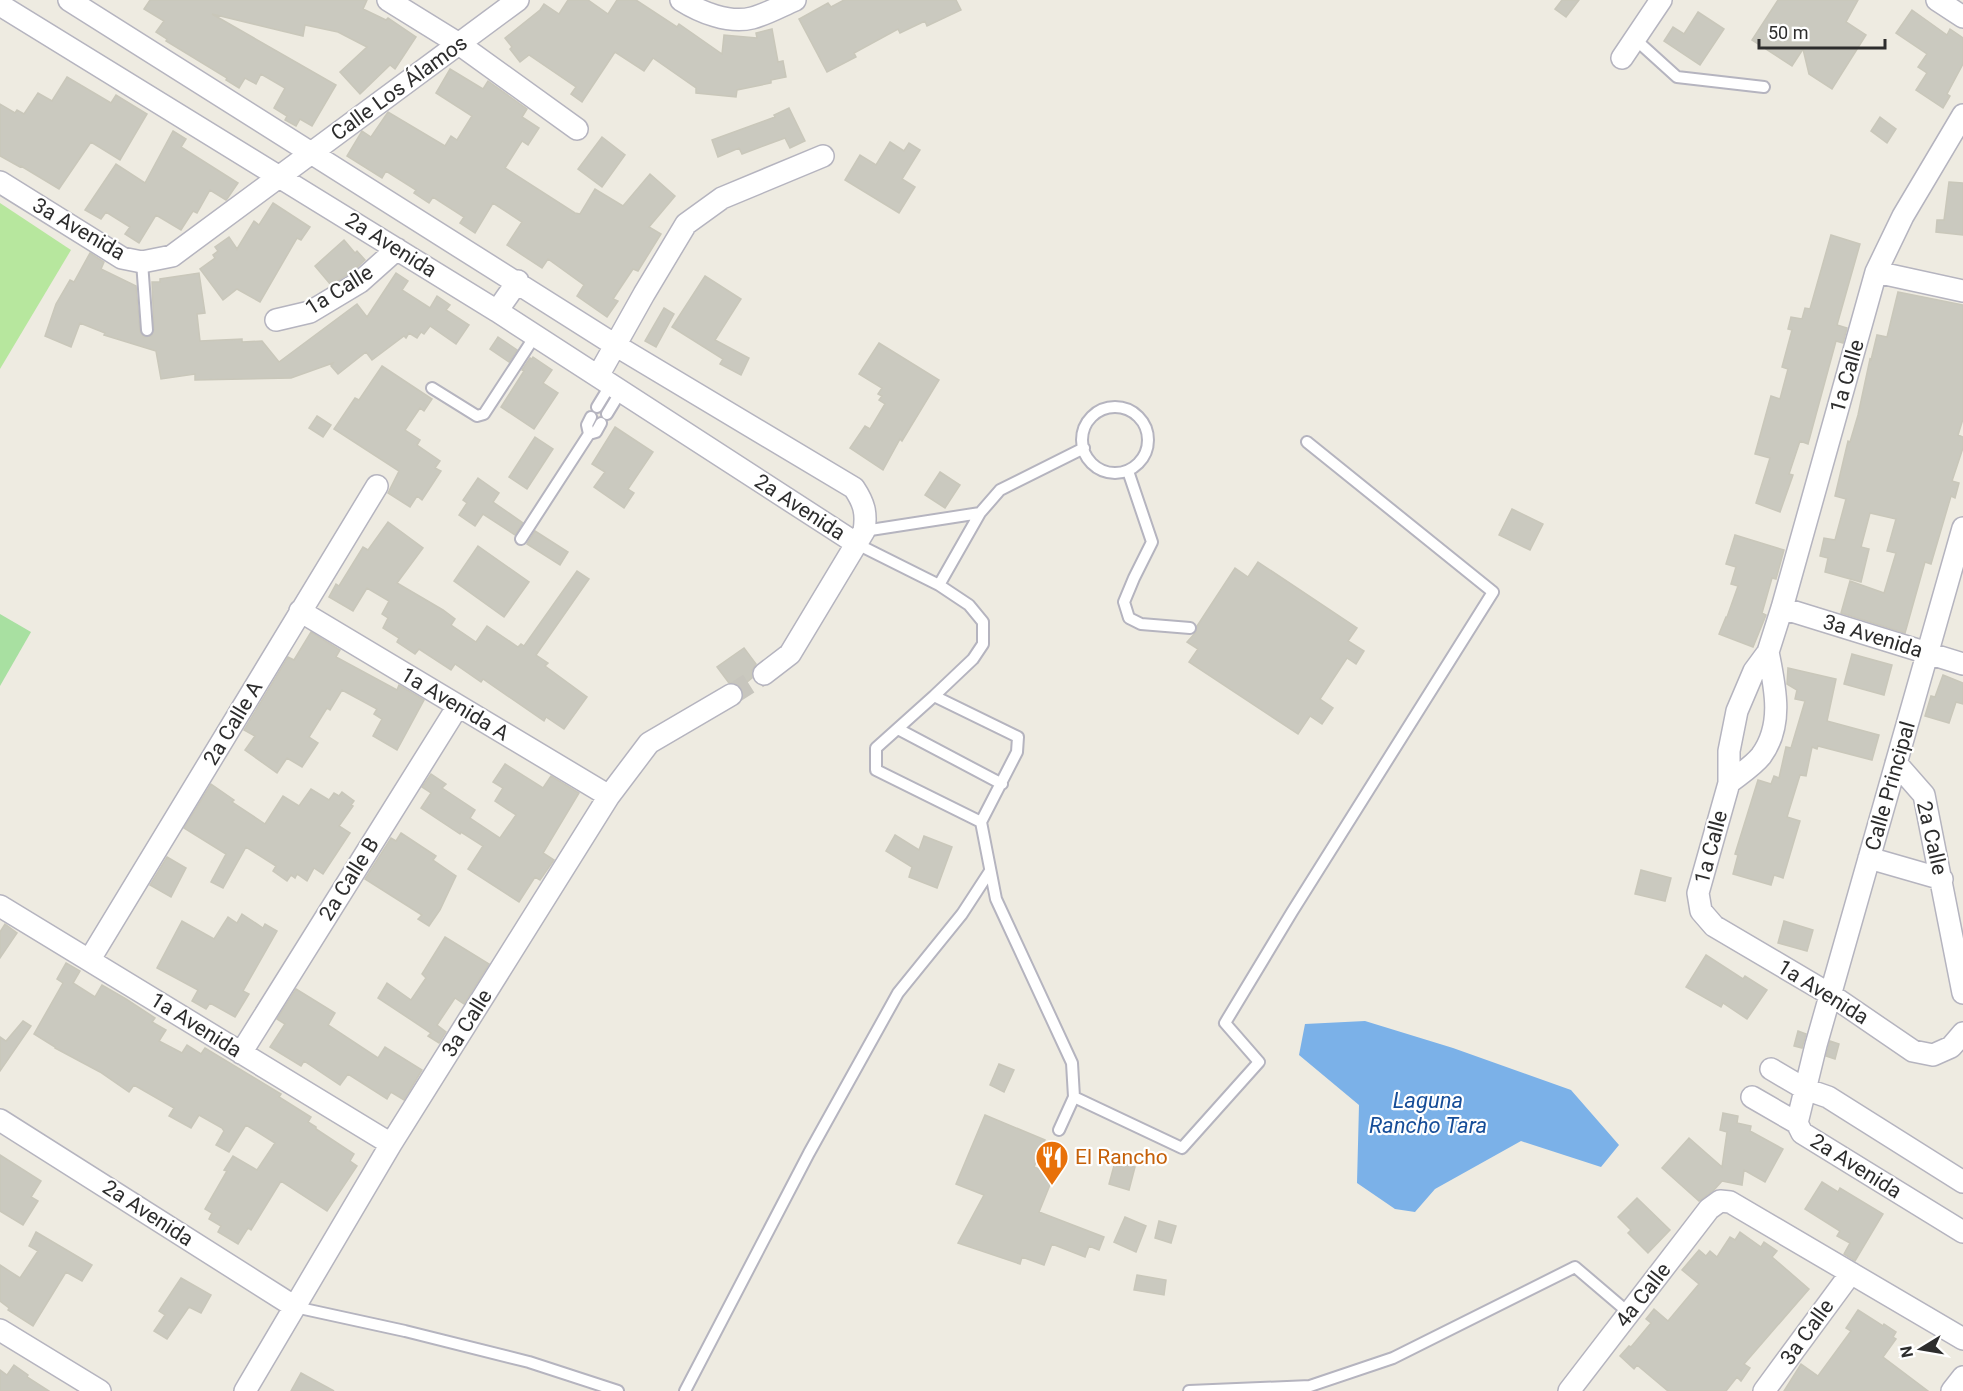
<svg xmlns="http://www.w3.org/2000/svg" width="1963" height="1391" viewBox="0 0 1963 1391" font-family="Roboto,sans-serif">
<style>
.green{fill:#a8e0a1}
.pitch{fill:#b7e79e}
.water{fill:#7bb1e8}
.building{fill:#cac9bf;stroke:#c9c7ba;stroke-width:1.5}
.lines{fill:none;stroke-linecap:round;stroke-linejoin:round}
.street-tunnel{stroke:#c7c5bd;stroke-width:21;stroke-dasharray:21 10;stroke-linecap:butt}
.lane-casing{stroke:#b5b4bf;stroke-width:14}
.street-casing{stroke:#b5b4bf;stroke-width:24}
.lane{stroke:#fff;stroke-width:10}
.street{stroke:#fff;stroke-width:21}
.labels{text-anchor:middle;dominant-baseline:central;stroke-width:4.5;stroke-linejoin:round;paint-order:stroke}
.street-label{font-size:21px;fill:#2d2d2d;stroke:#fff}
.food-label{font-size:21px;fill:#c56008;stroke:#fff;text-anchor:start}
.water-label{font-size:22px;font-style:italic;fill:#164d98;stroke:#fff}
</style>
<rect width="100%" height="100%" fill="#eeebe1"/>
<path class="green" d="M0,614L31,632L0,686Z"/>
<path class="pitch" d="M0,203L71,250L0,369Z"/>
<path class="water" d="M1365,1021L1453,1048L1571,1090L1619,1145L1601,1167L1521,1141L1435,1189L1415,1212L1395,1209L1357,1183L1359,1105L1299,1055L1305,1024Z"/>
<path class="building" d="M150,0H367L363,9L386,20L388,18L416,37L395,69L390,65L360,94L340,72L367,47L338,32L305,25L303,36L212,14L336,85L312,126L300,119L296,126L285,120L287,116L274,108L285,88L261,74L256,84L245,78L239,88L226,80L227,78L166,41L167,39L156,32L164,21L144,9Z
M568,0H588L608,14L617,0H636L677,27L679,24L722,54L724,35L757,38L756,33L772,29L778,62L783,61L786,77L771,80V83L737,90L736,97L696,93V88L653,58L644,71L615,52L582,102L571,94L576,87L529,55L520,62L510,49L512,47L505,38L540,10L544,4L559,14Z
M844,0H956L961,10L927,26L925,21L900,33L898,29L854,53L856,57L827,72L799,19L828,3L831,7Z
M1562,0H1579L1566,17L1555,9Z
M1778,0H1858L1846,22L1866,35L1832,89L1809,74L1803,49L1792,66L1752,40Z
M1912,10L1947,35L1950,29L1963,38V64L1947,94L1950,96L1943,108L1916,90L1927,73L1918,67L1927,54L1896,33Z
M1698,12L1724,29L1700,65L1664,41L1673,27L1684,34Z
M450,69L483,89L488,81L527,109L522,117L539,128L528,145L522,141L505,168L575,213L580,214L595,189L623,206L650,174L675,196L649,227L661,234L638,271L633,269L613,299L618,301L607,317L577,296L584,285L548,259L542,268L507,245L522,222L493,203L475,233L460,223L464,217L433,197L429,203L414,193L416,190L386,171L382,178L347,156L362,131L371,137L388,112L445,146L451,136L457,140L472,116L436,93Z
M67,77L111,103L116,95L147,114L120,160L91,142L59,189L21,166L20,167L0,156V104L15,113L17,110L24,114L38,93L52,101Z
M789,108L805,141L790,148L785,138L742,154L739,148L718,157L712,140L775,117L774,115Z
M1880,117L1896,129L1887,143L1871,131Z
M173,131L186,139L181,147L238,183L227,199L226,200L210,190L197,213L193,211L181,230L156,215L139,243L125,234L130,227L106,212L101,219L85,210L116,164L145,183Z
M602,137L625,155L602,187L578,169Z
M890,142L904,151L909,143L920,150L902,179L915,187L899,213L845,180L860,155L876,165Z
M1949,182L1963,183V235L1936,232L1937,220H1944Z
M273,203L310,227L301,240L297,238L260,302L237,289L223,300L200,269L215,258L213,255L218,251L215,247L229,237L237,249L254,221L259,225Z
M1831,235L1860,244L1837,325L1847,328L1843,343L1836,341L1808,444L1800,441L1789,474L1793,475L1780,512L1756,503L1770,458L1755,454L1771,396L1780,399L1788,369L1782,367L1792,330L1788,329L1791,317L1802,319L1805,308L1810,309Z
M344,240L355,253L357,251L365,260L352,272L331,285L315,266Z
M90,253L104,262L101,269L136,286L140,331L144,337L151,336L154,330L152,282H160V279L199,273L205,313L197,314L200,341L242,339V342L262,341L279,362L357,304L367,317L396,273L408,281L402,290L430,308L437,296L450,305L446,310L469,325L456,344L430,326L424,334L421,332L417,338L409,333L406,338L404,336L372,360L366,352L338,374L331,366L333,363L291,378L195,380V374L161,379L156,351L104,335L105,333L80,323L71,347L45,336L56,304L70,280L74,282Z
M705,276L741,299L715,340L749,358L741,375L720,364L723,359L672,327Z
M1898,292L1963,305V419L1958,435L1963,437V448L1952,481L1959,483L1955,498L1951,496L1931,564L1925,562L1905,633L1841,613L1850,581L1884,593L1896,553L1887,551L1896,519L1870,513L1861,547L1869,549L1861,582L1825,572L1828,558L1820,556L1824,538L1835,540L1846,499L1835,496L1848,441L1850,442L1858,415L1870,359L1871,360L1877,335L1887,337Z
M664,308L674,314L656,347L645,341Z
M498,337L517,350L509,362L490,349Z
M879,343L939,380L902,441L900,439L883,470L850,448L865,426L870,429L885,404L879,400L882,396L878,394L882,388L859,374Z
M533,357L552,370L543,383L558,393L534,429L501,407L524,371L522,370L530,358L532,359Z
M382,366L432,399L424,411L420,408L405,430L420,440L417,445L440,461L435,468L441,471L422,500L417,496L410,507L388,493L399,471L334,429L355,398L359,400Z
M317,416L331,425L323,437L309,428Z
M615,427L653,452L628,489L634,493L624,508L594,487L605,472L592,464Z
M535,437L553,449L527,489L509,477Z
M940,472L960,485L945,508L925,495Z
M478,478L499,493L493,502L523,523L515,535L483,514L475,526L459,515L467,503L463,500Z
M1512,509L1543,524L1530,550L1499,535Z
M388,522L423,548L397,583L443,610L455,619L451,625L476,642L487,626L518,647L521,644L524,646L577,571L589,579L536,655L548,663L545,666L587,697L564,729L546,717L544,721L483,679L481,682L455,664L451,670L419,649L415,654L397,642L399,638L383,628L388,618L382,614L389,601L367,588L353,611L329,597L336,584L339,586L363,547L368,550Z
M535,531L568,552L560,565L527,544Z
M1735,535L1784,550L1776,579L1772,578L1762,613L1766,615L1753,647L1719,634L1726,617H1727L1738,586L1731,584L1736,567L1726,564Z
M478,546L529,582L504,617L454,581Z
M1258,562L1357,628L1348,641L1364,651L1356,664L1347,658L1320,699L1333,708L1322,724L1310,716L1298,734L1189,662L1198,649L1187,642L1196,632L1197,626L1235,568L1248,577Z
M311,632L340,650L336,657L397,690L399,685L424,700L397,750L373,736L382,719L374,714L377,709L342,690L330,710L327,708L309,737L318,743L302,767L287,758L277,773L245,750L255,736L244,730L288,657L294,660Z
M744,648L756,664L752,670V678L741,687L737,684L729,683L717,667Z
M1852,654L1892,665L1884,695L1844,684Z
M1788,668L1836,679L1827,721L1879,735L1872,760L1818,746L1817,749L1812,747L1806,776L1800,775L1787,817L1800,821L1783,878L1774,875L1771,885L1733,874L1738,855L1735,854L1758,780L1771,784L1774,776L1779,778L1786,747L1791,748L1805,701L1795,699L1797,690L1787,684Z
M1943,675L1963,683V704L1956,702L1949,723L1925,716L1931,696L1935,697Z
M505,764L543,788L551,776L579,793L543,853L554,860L540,880L535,877L519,902L468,869L483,846L461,832L460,834L421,808L431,793L422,787L431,774L446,784L442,788L475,810L470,818L500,838L516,815L495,801L503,788L493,782Z
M211,784L234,800L232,802L265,824L283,796L299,806L311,789L329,800L334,793L339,796L342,792L354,801L351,805L353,806L339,826L350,833L323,874L314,868L307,881L297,874L295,878L291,875L287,881L273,871L276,866L246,847L223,888L211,882L226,854L184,828Z
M401,833L436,856L433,860L456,876L440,910L429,926L418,919L422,915L365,879L391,838L396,841Z
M895,835L919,850L924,836L952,847L937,888L909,877L912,867L886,851Z
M167,857L186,868L171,897L150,885Z
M1641,870L1671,878L1665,901L1635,894Z
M242,914L263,928L265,924L277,931L243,991L249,994L235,1017L210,1003L206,1009L192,1001L198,990L157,968L182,921L214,939L228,917L237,923Z
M1784,921L1813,930L1807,951L1778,943Z
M5,924L17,933L0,958V932Z
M445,937L489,964L464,1004L455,998L437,1025L446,1032L439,1043L428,1036L431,1033L378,998L387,983L411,1000L426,978L422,974Z
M1706,955L1743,979L1745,976L1767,990L1747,1019L1723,1003L1721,1007L1686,987Z
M66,963L80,971L73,983L95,997L102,985L126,999L155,1018L152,1022L166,1030L159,1041L182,1053L187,1045L201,1054L205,1048L281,1094L279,1097L311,1117L308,1122L316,1127V1129L354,1154L350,1161L357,1166L327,1211L281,1181L251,1230L248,1228L238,1244L218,1232L221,1226L209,1219L212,1213L205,1209L227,1171L224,1170L233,1156L257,1170L275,1143L246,1125L229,1152L216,1145L224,1131L222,1128L199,1115L191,1128L169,1116L174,1108L134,1085L129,1092L100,1072L55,1048V1047L34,1034L63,983L57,979Z
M296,989L335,1013L328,1025L378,1058L385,1047L422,1070L404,1100L391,1092L387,1099L348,1074L340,1085L304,1061L301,1066L270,1047L285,1024L277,1019Z
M23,1021L31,1026L0,1071V1037L6,1041Z
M1798,1031L1806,1034L1802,1048L1794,1046Z
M1830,1041L1839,1044L1835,1059L1826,1056Z
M999,1064L1014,1070L1004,1092L990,1085Z
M1723,1113L1738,1116L1737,1123L1751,1126L1750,1131L1783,1149L1765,1182L1744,1170L1742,1185L1722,1181L1714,1190L1699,1201L1662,1168L1689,1138L1722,1167L1727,1132L1720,1130Z
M985,1115L1045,1140L1034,1167L1054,1175L1039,1212L1104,1237L1099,1250L1089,1246L1085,1257L1052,1244L1044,1265L1022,1257L1020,1264L958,1243L984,1195L956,1184Z
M0,1155L41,1181L31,1197L38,1201L23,1225L0,1211Z
M1115,1162L1135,1167L1129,1190L1109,1184Z
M1822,1182L1838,1192L1840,1188L1883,1214L1855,1261L1844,1254L1850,1243L1837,1236L1840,1231L1805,1209Z
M1637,1198L1670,1230L1648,1253L1628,1233L1631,1230L1618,1217Z
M1125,1217L1146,1226L1136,1252L1114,1242Z
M1159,1221L1176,1226L1171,1243L1155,1238Z
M36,1232L92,1265L82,1281L66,1272L33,1326L8,1310L9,1308L0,1301V1265L20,1278L38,1251L29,1246Z
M1740,1232L1761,1247L1764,1242L1777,1251L1772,1257L1809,1289L1744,1364L1750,1368L1741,1381L1737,1377L1726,1391H1668L1637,1365L1634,1369L1620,1356L1629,1346L1631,1347L1651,1323L1646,1319L1654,1309L1668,1321L1699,1284L1682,1270L1699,1250L1706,1256L1710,1251L1717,1257L1730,1237L1735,1240Z
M1137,1275L1166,1280L1164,1295L1134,1290Z
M181,1278L211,1295L201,1313L189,1307L167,1339L154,1331L165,1315L159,1311Z
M1858,1310L1883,1326L1884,1324L1896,1332L1893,1337L1896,1339L1883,1357L1928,1391H1784L1801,1364L1818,1376L1851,1331L1846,1328Z
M14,1365L28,1375L27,1377L49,1391H0V1370L7,1375Z
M301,1373L334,1391H291Z"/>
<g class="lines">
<path class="street-tunnel" d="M731,695L764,674"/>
<defs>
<path id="lane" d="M1635,39L1677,77L1764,87
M142,262L147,330
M432,388L477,416L484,414L535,336
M597,407L611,384
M1082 440a33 33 0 1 1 66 0a33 33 0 1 1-66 0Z
M607,414L621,391
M589,434L587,425L591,417
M1128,471L1152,542L1134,578L1124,602L1129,618L1141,624L1190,628
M864,531L980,513
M521,539L589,434L596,432L601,423
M857,544L939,585L969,605L983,622V644L973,659L934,696L1018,737L1017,752L981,822L996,899L1072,1063L1074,1097L1059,1130
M939,585L980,513L1000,490L1084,448
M934,696L876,748V770L981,822
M898,729L1002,784
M1074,1097L1182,1148L1259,1062L1225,1023L1292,912L1493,592L1307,442
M295,1307L405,1331L529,1362L618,1391
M685,1391L809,1153L898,993L962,914L990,871
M1189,1391L1310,1386L1393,1358L1575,1267L1629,1313"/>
<path id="street" d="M69,0L615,345L854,488C864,503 867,513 864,531L790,654L764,674
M388,0L459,44L577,129
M681,0C700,12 729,24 752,18C767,14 781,6 795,0
M1937,0L1963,17
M0,5L497,311L857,544
M1622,58L1661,0
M1963,115L1903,216L1876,272L1782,608L1768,652L1754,671L1737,711L1729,751V783L1698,893L1701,911L1714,926L1831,995L1913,1051L1933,1055L1951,1047L1963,1033
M0,182L122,258L142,262L172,256L518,0
M1876,272L1963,291
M497,311L518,281
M276,320L310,312L360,282L397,249
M598,376L644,294L686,224L722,198L823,156
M1782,608L1963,664
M300,611L609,796
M1896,763L1924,795L1963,993
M1729,783C1739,775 1753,766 1761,756C1784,725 1775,687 1768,652
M1869,858L1942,879
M0,906L391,1144
M90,959L377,486
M241,1053L458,706
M1771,1069L1805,1089L1828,1097L1963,1182
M1752,1097L1797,1123L1802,1133L1963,1232
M0,1120L295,1307
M1797,1123L1816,1045L1963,528
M0,1330L100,1391
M245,1391L391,1144L609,796L649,743L731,695
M1569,1391L1709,1209L1720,1201L1730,1202L1963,1339
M1764,1391L1851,1273
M1952,1391L1963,1377"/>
</defs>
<use href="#lane" class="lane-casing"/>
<use href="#street" class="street-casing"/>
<use href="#lane" class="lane"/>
<use href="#street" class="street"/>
</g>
<defs>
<symbol id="restaurant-pin" viewBox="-11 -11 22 30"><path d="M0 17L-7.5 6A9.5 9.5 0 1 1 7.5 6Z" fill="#e8710a" stroke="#fff"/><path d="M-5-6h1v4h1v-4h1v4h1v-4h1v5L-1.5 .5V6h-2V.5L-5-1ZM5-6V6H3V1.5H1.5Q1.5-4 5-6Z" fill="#fff"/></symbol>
</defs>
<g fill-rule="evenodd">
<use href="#restaurant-pin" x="1033" y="1138" width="38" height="52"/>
</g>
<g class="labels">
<g class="street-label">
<text transform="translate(399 88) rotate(-36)">Calle Los Álamos</text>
<text transform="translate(79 229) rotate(30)">3a Avenida</text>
<text transform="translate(391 245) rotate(32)">2a Avenida</text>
<text transform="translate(339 290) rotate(-32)">1a Calle</text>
<text transform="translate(1847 376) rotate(-74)">1a Calle</text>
<text transform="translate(800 507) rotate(33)">2a Avenida</text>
<text transform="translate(1873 636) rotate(17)">3a Avenida</text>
<text transform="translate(455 704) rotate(31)">1a Avenida A</text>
<text transform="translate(233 723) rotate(-59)">2a Calle A</text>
<text transform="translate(1890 786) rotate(-74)">Calle Principal</text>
<text transform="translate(1932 838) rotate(77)">2a Calle</text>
<text transform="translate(1711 847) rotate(-75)">1a Calle</text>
<text transform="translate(349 879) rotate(-58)">2a Calle B</text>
<text transform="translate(1823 992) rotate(32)">1a Avenida</text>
<text transform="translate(467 1023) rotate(-58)">3a Calle</text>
<text transform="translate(196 1025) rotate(32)">1a Avenida</text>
<text transform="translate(1856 1166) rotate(32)">2a Avenida</text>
<text transform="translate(148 1213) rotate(33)">2a Avenida</text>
<text transform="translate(1643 1295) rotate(-52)">4a Calle</text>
<text transform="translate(1807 1332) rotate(-54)">3a Calle</text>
</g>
<g class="food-label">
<text x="1075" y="1157">El Rancho</text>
</g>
<g class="water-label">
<text x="1428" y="1100">Laguna<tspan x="1428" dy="25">Rancho Tara</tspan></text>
</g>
</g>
<g transform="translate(1921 1349) rotate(259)" stroke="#ffffff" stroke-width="4.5" paint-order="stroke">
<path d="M0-4.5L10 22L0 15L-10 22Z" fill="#2d2d2d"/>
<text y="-9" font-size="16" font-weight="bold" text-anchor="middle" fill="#2d2d2d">N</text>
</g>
<path d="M1759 39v9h126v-9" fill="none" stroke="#2d2d2d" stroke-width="3"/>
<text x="1768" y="39" font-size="18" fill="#2d2d2d" stroke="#ffffff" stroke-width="4.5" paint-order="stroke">50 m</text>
</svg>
